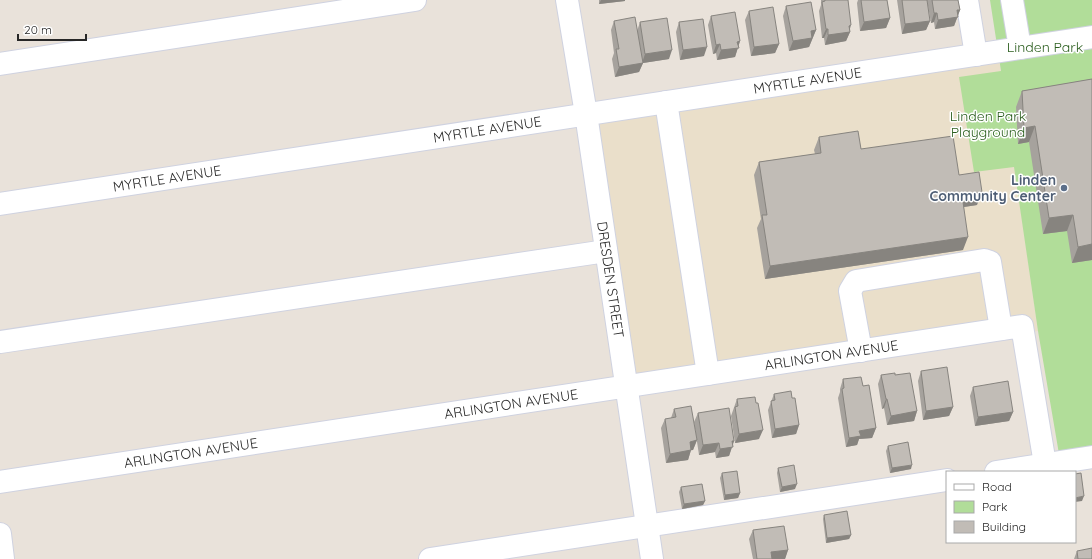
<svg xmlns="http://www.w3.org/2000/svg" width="1092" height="559" viewBox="0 0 1092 559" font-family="Quicksand,sans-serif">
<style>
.education{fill:#eadfca}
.green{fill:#b1dd99}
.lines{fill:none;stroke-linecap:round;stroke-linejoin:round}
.minor-casing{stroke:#cfd2e0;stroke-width:24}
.minor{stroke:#fff;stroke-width:22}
.wall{fill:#a6a29d}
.shaded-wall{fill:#87847f}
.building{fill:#c1bcb6;stroke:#87847f}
.service-dot{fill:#5c6f8a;stroke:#fff;stroke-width:1.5}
.labels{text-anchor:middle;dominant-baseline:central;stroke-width:3;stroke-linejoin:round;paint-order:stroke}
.park-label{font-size:14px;fill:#2b5e1e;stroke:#fff}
.street-label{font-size:14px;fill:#272727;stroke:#fff}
.service-label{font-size:14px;font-weight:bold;fill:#4e5e75;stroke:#fff;text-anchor:end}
</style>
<rect width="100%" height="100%" fill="#e9e2da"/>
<path class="education" d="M998,52L1038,331L627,392L583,112Z"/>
<path class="green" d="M990,0H1092V449L1059,454L1038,331L1014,167L974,172L959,77L1001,71Z"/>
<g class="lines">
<defs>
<g id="minor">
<path id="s1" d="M567,0L586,114L652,559"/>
<path d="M967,0L976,55"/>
<path d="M1012,0L1020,48"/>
<path d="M0,64L415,0"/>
<path d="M666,102L708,374"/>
<path id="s2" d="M0,204L1092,37"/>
<path d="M0,342L606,251"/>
<path d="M861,351L850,291L856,281L984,260L990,262L1001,329"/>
<path d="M996,472L1092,457"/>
<path id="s3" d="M0,482L1022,326L1045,464"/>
<path d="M0,534L3,559"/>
<path d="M430,559L947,480"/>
</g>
</defs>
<use href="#minor" class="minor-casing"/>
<use href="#minor" class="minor"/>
</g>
<path class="wall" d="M599,0H625V1L599,4Z
M821,0H848L850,32L846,41L825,45L824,38H822L819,11L821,5Z
M858,0H887L890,18L886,28L860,31L857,3Z
M897,0H927L930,21L926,30L902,34Z
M927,0H958L960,10L954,26L935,29L934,22L931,23Z
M786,6L816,30L809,47L789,51L783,16Z
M749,11L779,44L775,53L751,56L745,20Z
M711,16L740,41L735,57L717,60L716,53L713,54L708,25Z
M614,21L637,31L640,22L669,59L643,63L639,72L615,77L612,59L614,53L611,30Z
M679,22L704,56L680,60L676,32Z
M1092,79V260L1072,263L1067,231L1043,234L1029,142L1018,144L1016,107L1022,91Z
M819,137L861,149L959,175L977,205L964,207L963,250L765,279L757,228L761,219L754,175L759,162L815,154L814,150Z
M921,371L953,407L949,416L923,420L918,381Z
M881,375H895L917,411L914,421L887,425L884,408L882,409L878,384Z
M843,379L863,386L876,428L872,438L859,439L857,445L846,447L838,398L840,392V389Z
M973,387L1013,412L1009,421L975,426L970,396Z
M774,394L792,398L799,425L796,434L772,438L768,410Z
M737,399L759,439L735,443L731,416Z
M674,409L697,440L693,450H691L688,460L666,463L661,428L665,419L671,418Z
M698,413L734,441L729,456L716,458L715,452L699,455L694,422Z
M888,446L911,469L890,473L886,451Z
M778,468L795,489L780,492L777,473Z
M722,473L740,493L738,498L724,500L720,478Z
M681,487L705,501L703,505L682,509L679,492Z
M824,515L851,535L849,539L826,543L823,519Z
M753,530L788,550L785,559H753L749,539Z
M1077,551L1092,559H1074Z"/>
<path class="shaded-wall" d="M601,0H625V1L599,4Z
M957,10H960L954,26L935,29L938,20Z
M934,13H937L934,22L931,23Z
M890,18L886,28L860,31L864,22Z
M930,21L926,30L902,34L905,24Z
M851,25L849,32H850L846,41L825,45L828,35Z
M826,29H828L824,38H822Z
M816,30L809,47L789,51L793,41L811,31Z
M740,41L735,57L717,60L721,50L737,42Z
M720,44L716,53L713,54L716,45Z
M779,44L775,53L751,56L754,47Z
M707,47L704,56L680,60L683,50Z
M672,50L669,59L643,63L639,72L615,77L619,67L642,63L645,54Z
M1035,126L1029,142L1018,144L1024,128Z
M982,192L977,205L957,208L962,195Z
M1073,215L1067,231L1043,234L1049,218Z
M968,237L963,250L765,279L770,266Z
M1092,244V260L1072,263L1078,247Z
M886,399H887L884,408L882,409Z
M953,407L949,416L923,420L926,411Z
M917,411L914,421L887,425L891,416Z
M1013,412L1009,421L975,426L978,417Z
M799,425L796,434L772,438L775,429Z
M876,428L872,438L859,439L857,445L846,447L849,438L859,431Z
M763,430L759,439L735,443L739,434Z
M697,440L693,450L687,451L690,442Z
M732,441H734L729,456L716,458L720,449Z
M719,443L715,452L699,455L703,445Z
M691,450L688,460L666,463L670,454Z
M912,465L911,469L890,473L892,468Z
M797,484L795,489L780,492L782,487Z
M740,493L738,498L724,500L725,495Z
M1084,496L1082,501L1075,502V498Z
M705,501L703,505L682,509L684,504Z
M851,535L849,539L826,543L827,538Z
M788,550L785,559H769L771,552Z"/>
<path class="building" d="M825,0H848L851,25L849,26L850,32L828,35V29H826L822,2L825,1Z
M861,0H887L890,18L864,22Z
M902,0H927L930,21L905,24Z
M932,0H958L960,10H957L958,17L938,20L937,13H934Z
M811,2L816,30L811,31L812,38L793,41L786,6Z
M773,7L779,44L754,47L749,11Z
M735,12L740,41L737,42L739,48L721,50L720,44L716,45L711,16Z
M635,17L643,63L619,67L616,49H619L614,21Z
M667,18L672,50L645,54L640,22Z
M703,19L707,47L683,50L679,22Z
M1092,79V244L1078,247L1073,215L1049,218L1035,126L1024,128L1022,91Z
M858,131L861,149L953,136L959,175L979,172L982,192L962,195L968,237L770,266L762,215H767L759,162L821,153L819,137Z
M947,367L953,407L926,411L921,371Z
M895,373V375L910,373L917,411L891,416L887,399H886L881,375Z
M861,377L863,386L869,385L876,428L859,431L861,436L849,438L842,389L844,388L843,379Z
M1008,381L1013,412L978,417L973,387Z
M791,391L792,398H795L799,425L775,429L771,401L775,400L774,394Z
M755,397L756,403H758L763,430L739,434L735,407L738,406L737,399Z
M691,406L697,440L690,442L691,450L670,454L665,419L676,417L674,409Z
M729,408L734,441H732L733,447L720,449L719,443L703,445L698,413Z
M908,442L912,465L892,468L888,446Z
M794,465L797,484L782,487L778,468Z
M737,471L740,493L725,495L722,473Z
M1081,473L1084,496L1075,498V474Z
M702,484L705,501L684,504L681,487Z
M847,511L851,535L827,538L824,515Z
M784,526L788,550L771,552L772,559H757L753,530Z
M1092,548V559H1078L1077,551Z"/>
<circle class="service-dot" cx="1064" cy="188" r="4"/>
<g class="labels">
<g class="park-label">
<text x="1045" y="47">Linden Park</text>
<text x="988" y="116">Linden Park<tspan x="988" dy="16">Playground</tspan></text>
</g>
<g class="street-label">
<text stroke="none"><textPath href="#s2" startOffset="817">MYRTLE AVENUE</textPath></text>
<text stroke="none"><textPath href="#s2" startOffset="493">MYRTLE AVENUE</textPath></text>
<text stroke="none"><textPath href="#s2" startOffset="169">MYRTLE AVENUE</textPath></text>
<text stroke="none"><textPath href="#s1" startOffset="283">DRESDEN STREET</textPath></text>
<text stroke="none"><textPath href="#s3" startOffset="841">ARLINGTON AVENUE</textPath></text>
<text stroke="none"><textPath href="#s3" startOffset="517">ARLINGTON AVENUE</textPath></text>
<text stroke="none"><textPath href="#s3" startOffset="193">ARLINGTON AVENUE</textPath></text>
</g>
<g class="service-label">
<text x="1056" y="180">Linden<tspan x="1056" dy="16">Community Center</tspan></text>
</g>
</g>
<rect x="946" y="471" width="130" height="72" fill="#ffffff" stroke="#a9a9a9"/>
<rect x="954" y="484" width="20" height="6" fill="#ffffff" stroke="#a9a9a9"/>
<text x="982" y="491" font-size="12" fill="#272727">Road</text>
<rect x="954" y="501" width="20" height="12" fill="#b1dd99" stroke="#a9a9a9"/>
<text x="982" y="511" font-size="12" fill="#272727">Park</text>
<rect x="954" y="521" width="20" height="12" fill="#c1bcb6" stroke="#a9a9a9"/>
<text x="982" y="531" font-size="12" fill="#272727">Building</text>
<path d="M18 34v6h68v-6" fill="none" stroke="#272727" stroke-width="2"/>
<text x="24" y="34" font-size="12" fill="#272727" stroke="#ffffff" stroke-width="3" paint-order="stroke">20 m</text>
</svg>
